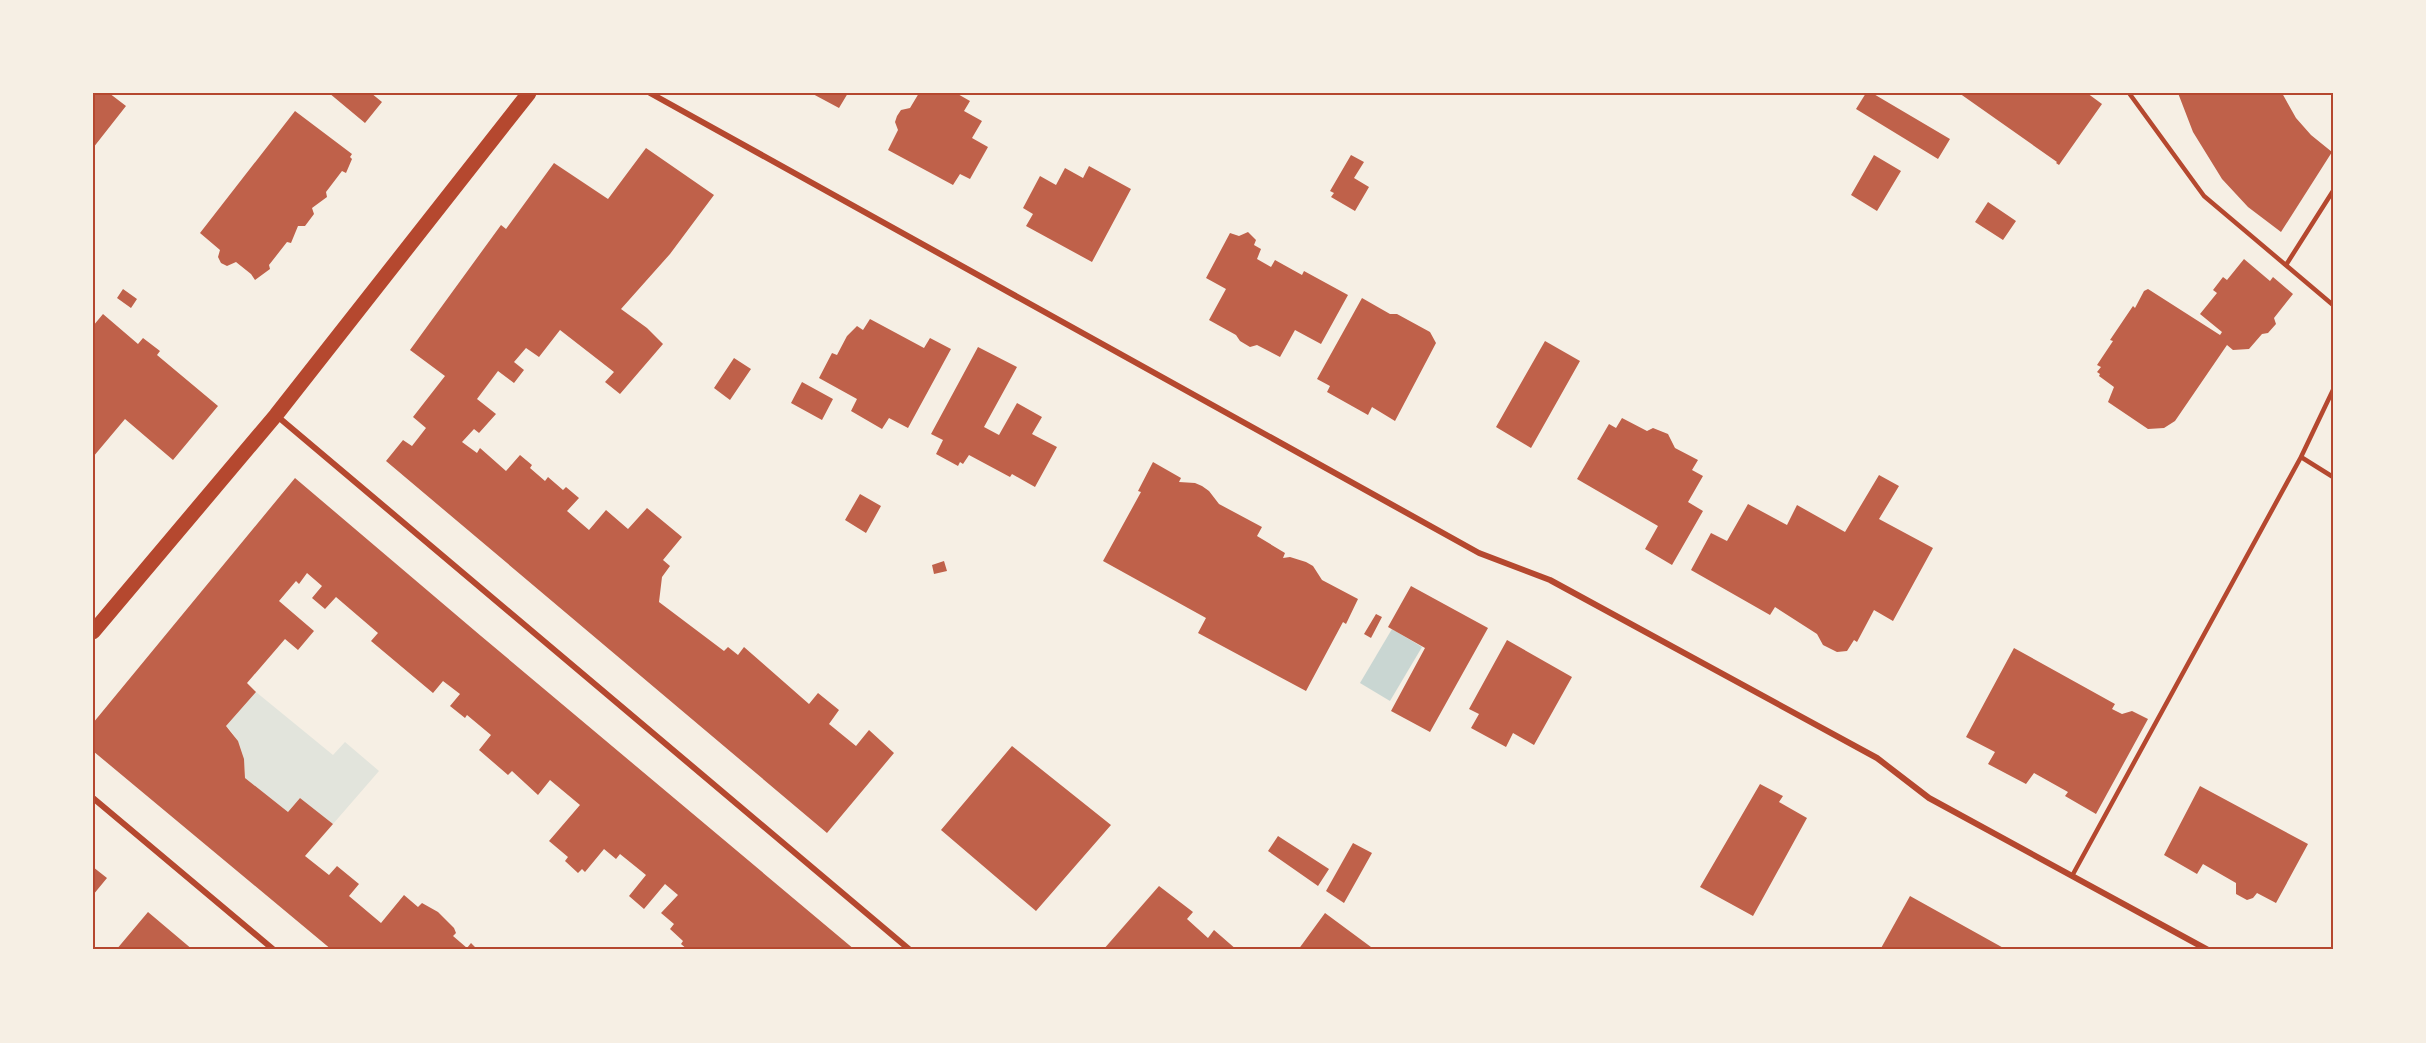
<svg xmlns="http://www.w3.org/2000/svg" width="2426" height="1043" viewBox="0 0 2426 1043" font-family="Raleway,sans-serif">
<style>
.green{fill:#e2e4dc}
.water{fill:#c9d6d2}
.building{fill:#bf614a}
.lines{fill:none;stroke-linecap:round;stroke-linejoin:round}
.service{stroke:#b5482f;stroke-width:4.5}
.minor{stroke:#b5482f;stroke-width:6}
.primary{stroke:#b5482f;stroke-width:15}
.neatline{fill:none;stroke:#b5482f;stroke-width:2}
</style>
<rect width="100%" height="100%" fill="#f6efe4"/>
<path class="green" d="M256,692L333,755L345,742L379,771L333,824L300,798L288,812L245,778C245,758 241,740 226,726Z"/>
<path class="water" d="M1392,629L1422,647L1390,701L1360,683Z"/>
<path class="building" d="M93,93H109L126,106L93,148Z
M329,93H371L382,102L365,123Z
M811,93H848L839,108Z
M919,93H956L970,101L964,111L982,121L972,138L988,147L970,179L960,174L953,185L888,150L898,130L895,122L897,116L901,110L910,108Z
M1866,93H1872L1950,139L1938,159L1856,109Z
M1959,93H2087L2102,104L2059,165L2056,163L2057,162Z
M2178,93H2282L2296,118L2311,135L2332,152L2281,232L2248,207L2222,179L2193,132Z
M295,111L352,154L350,157L352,159L346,173L342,171L326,192L327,197L312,208L314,214L305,226H298L291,243L287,242L269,265L270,269L255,280L251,274L236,262L227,266L221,263L218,257L220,250L200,233Z
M646,148L714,195L670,254L621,309L647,328L663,344L620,394L605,382L614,372L560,330L539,357L526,348L514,362L524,370L514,383L498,371L477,399L496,414L479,433L474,429L462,442L477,453L480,448L506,471L520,455L532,465L530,468L545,481L548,477L563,490L566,487L579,498L567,511L589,530L606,510L628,529L647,508L682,537L663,560L670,566L662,577L659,602L724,651L728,647L738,655L744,647L809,704L818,693L839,710L829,724L856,746L869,730L894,753L827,833L386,461L403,440L412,446L426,428L413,417L445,376L410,350L501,225L506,229L554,163L608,199Z
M1351,155L1364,162L1354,178L1369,187L1355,211L1331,197L1334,193L1330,191Z
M1874,155L1901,171L1877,211L1851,195Z
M1089,166L1131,189L1092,262L1026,226L1033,214L1023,208L1040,176L1056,185L1065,168L1083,178Z
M1988,202L2016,221L2003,240L1975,222Z
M1248,232L1256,240L1254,245L1261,249L1257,259L1271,267L1275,260L1302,275L1304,271L1348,295L1321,344L1295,330L1280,357L1257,345L1250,347L1240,341L1236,335L1209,320L1226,289L1206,278L1230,233L1239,236Z
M2244,259L2270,281L2273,277L2293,294L2274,318L2276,324L2268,333L2262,334L2249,349L2233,350L2227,345L2175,421L2164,428L2148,429L2108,402L2114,387L2099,376L2100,374L2097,372L2101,367L2097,365L2113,341L2110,340L2133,306L2135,308L2144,291L2148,289L2220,335L2222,332L2200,314L2217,293L2213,290L2223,277L2227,280Z
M123,289L137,299L131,308L117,298Z
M1362,298L1390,314H1397L1430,332L1436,343L1395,421L1372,407L1368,415L1327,392L1330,386L1317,379Z
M103,314L138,344L143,338L160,351L157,355L218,406L173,460L125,419L93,457V326Z
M870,319L924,348L930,338L951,349L908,428L889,418L882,429L851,411L857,399L819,378L832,353L837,355L847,336L857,326L863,330Z
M1545,341L1580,361L1531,448L1496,427Z
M978,347L1017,367L984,427L999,435L1017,403L1042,417L1032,434L1057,447L1035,487L1012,474L1010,477L969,455L963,464L960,462L958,466L936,454L943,440L931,434Z
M734,358L751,369L730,400L714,388Z
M802,382L833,399L822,420L791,403Z
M1622,418L1647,431L1653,428L1668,434L1675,448L1698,460L1692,470L1703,476L1688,502L1703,511L1672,565L1645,549L1658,526L1577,479L1609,424L1616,428Z
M1153,462L1181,478L1179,482L1195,483L1202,486L1209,491L1219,504L1262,527L1257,536L1285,553L1283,558L1290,557L1306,562L1313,566L1322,580L1358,599L1346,624L1343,622L1306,691L1198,633L1206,618L1103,561L1141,492L1138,491Z
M1879,475L1899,486L1879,519L1933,548L1893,621L1874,610L1857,642L1854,640L1847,651L1837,652L1823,645L1817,634L1775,607L1770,615L1691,570L1711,533L1727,541L1748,504L1787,525L1797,505L1845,532Z
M295,478L481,636L855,950H688L681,944L683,941L670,929L674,924L661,913L678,895L665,884L644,909L629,896L646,875L620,854L616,859L604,849L585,872L582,869L578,873L565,861L568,857L549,841L580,805L550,780L538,795L512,771L508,775L479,750L491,735L467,715L465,718L450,706L460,694L443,681L433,693L371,641L378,633L336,597L325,609L312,598L322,586L307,573L299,584L296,581L279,601L314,631L298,650L285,639L247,683L256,692L226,726L238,741L244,759L245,778L288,812L300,798L333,824L305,856L329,875L337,866L359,884L349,896L381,923L404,895L418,907L422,903L438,912L454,928L456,933L453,936L467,948L471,943L478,950H332L93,751V723Z
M860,494L881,506L866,533L845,520Z
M944,561L947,571L934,574L932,565Z
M1411,586L1488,628L1430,732L1391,711L1425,648L1388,627Z
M1376,614L1382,617L1371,638L1364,634Z
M1507,640L1572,677L1534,745L1513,733L1506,747L1471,728L1479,714L1469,709Z
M2014,648L2115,704L2112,709L2122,714L2132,711L2148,719L2096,814L2065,796L2068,792L2034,773L2026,784L1988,764L1995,752L1966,737Z
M1012,746L1111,825L1036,911L941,830Z
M1760,784L1783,796L1779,802L1807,818L1753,916L1700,887Z
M2200,786L2308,844L2276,903L2257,893L2253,898L2247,900L2236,894V883L2203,864L2197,874L2164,855Z
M1278,836L1329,869L1318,886L1268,851Z
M1353,843L1372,853L1344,903L1326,891Z
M93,867L107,878L93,895Z
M1159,886L1193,912L1187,919L1208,938L1214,930L1237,950H1103Z
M1910,896L2007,950H1880Z
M148,912L193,950H116Z
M1325,913L1375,950H1298Z"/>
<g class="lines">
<path class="service" d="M2129,93L2204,196L2333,305
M2286,265L2333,191
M2301,457L2333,390
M2072,876L2301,457L2333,477"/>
<path class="minor" d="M650,93L1479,553L1550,580L1877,758L1929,798L2208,950
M277,416L910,950
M93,798L274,950"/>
<path class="primary" d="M93,632L276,415L529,93"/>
</g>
<rect width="2426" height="1043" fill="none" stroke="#f6efe4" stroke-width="189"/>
<rect x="94" y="94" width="2238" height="854" class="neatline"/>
</svg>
